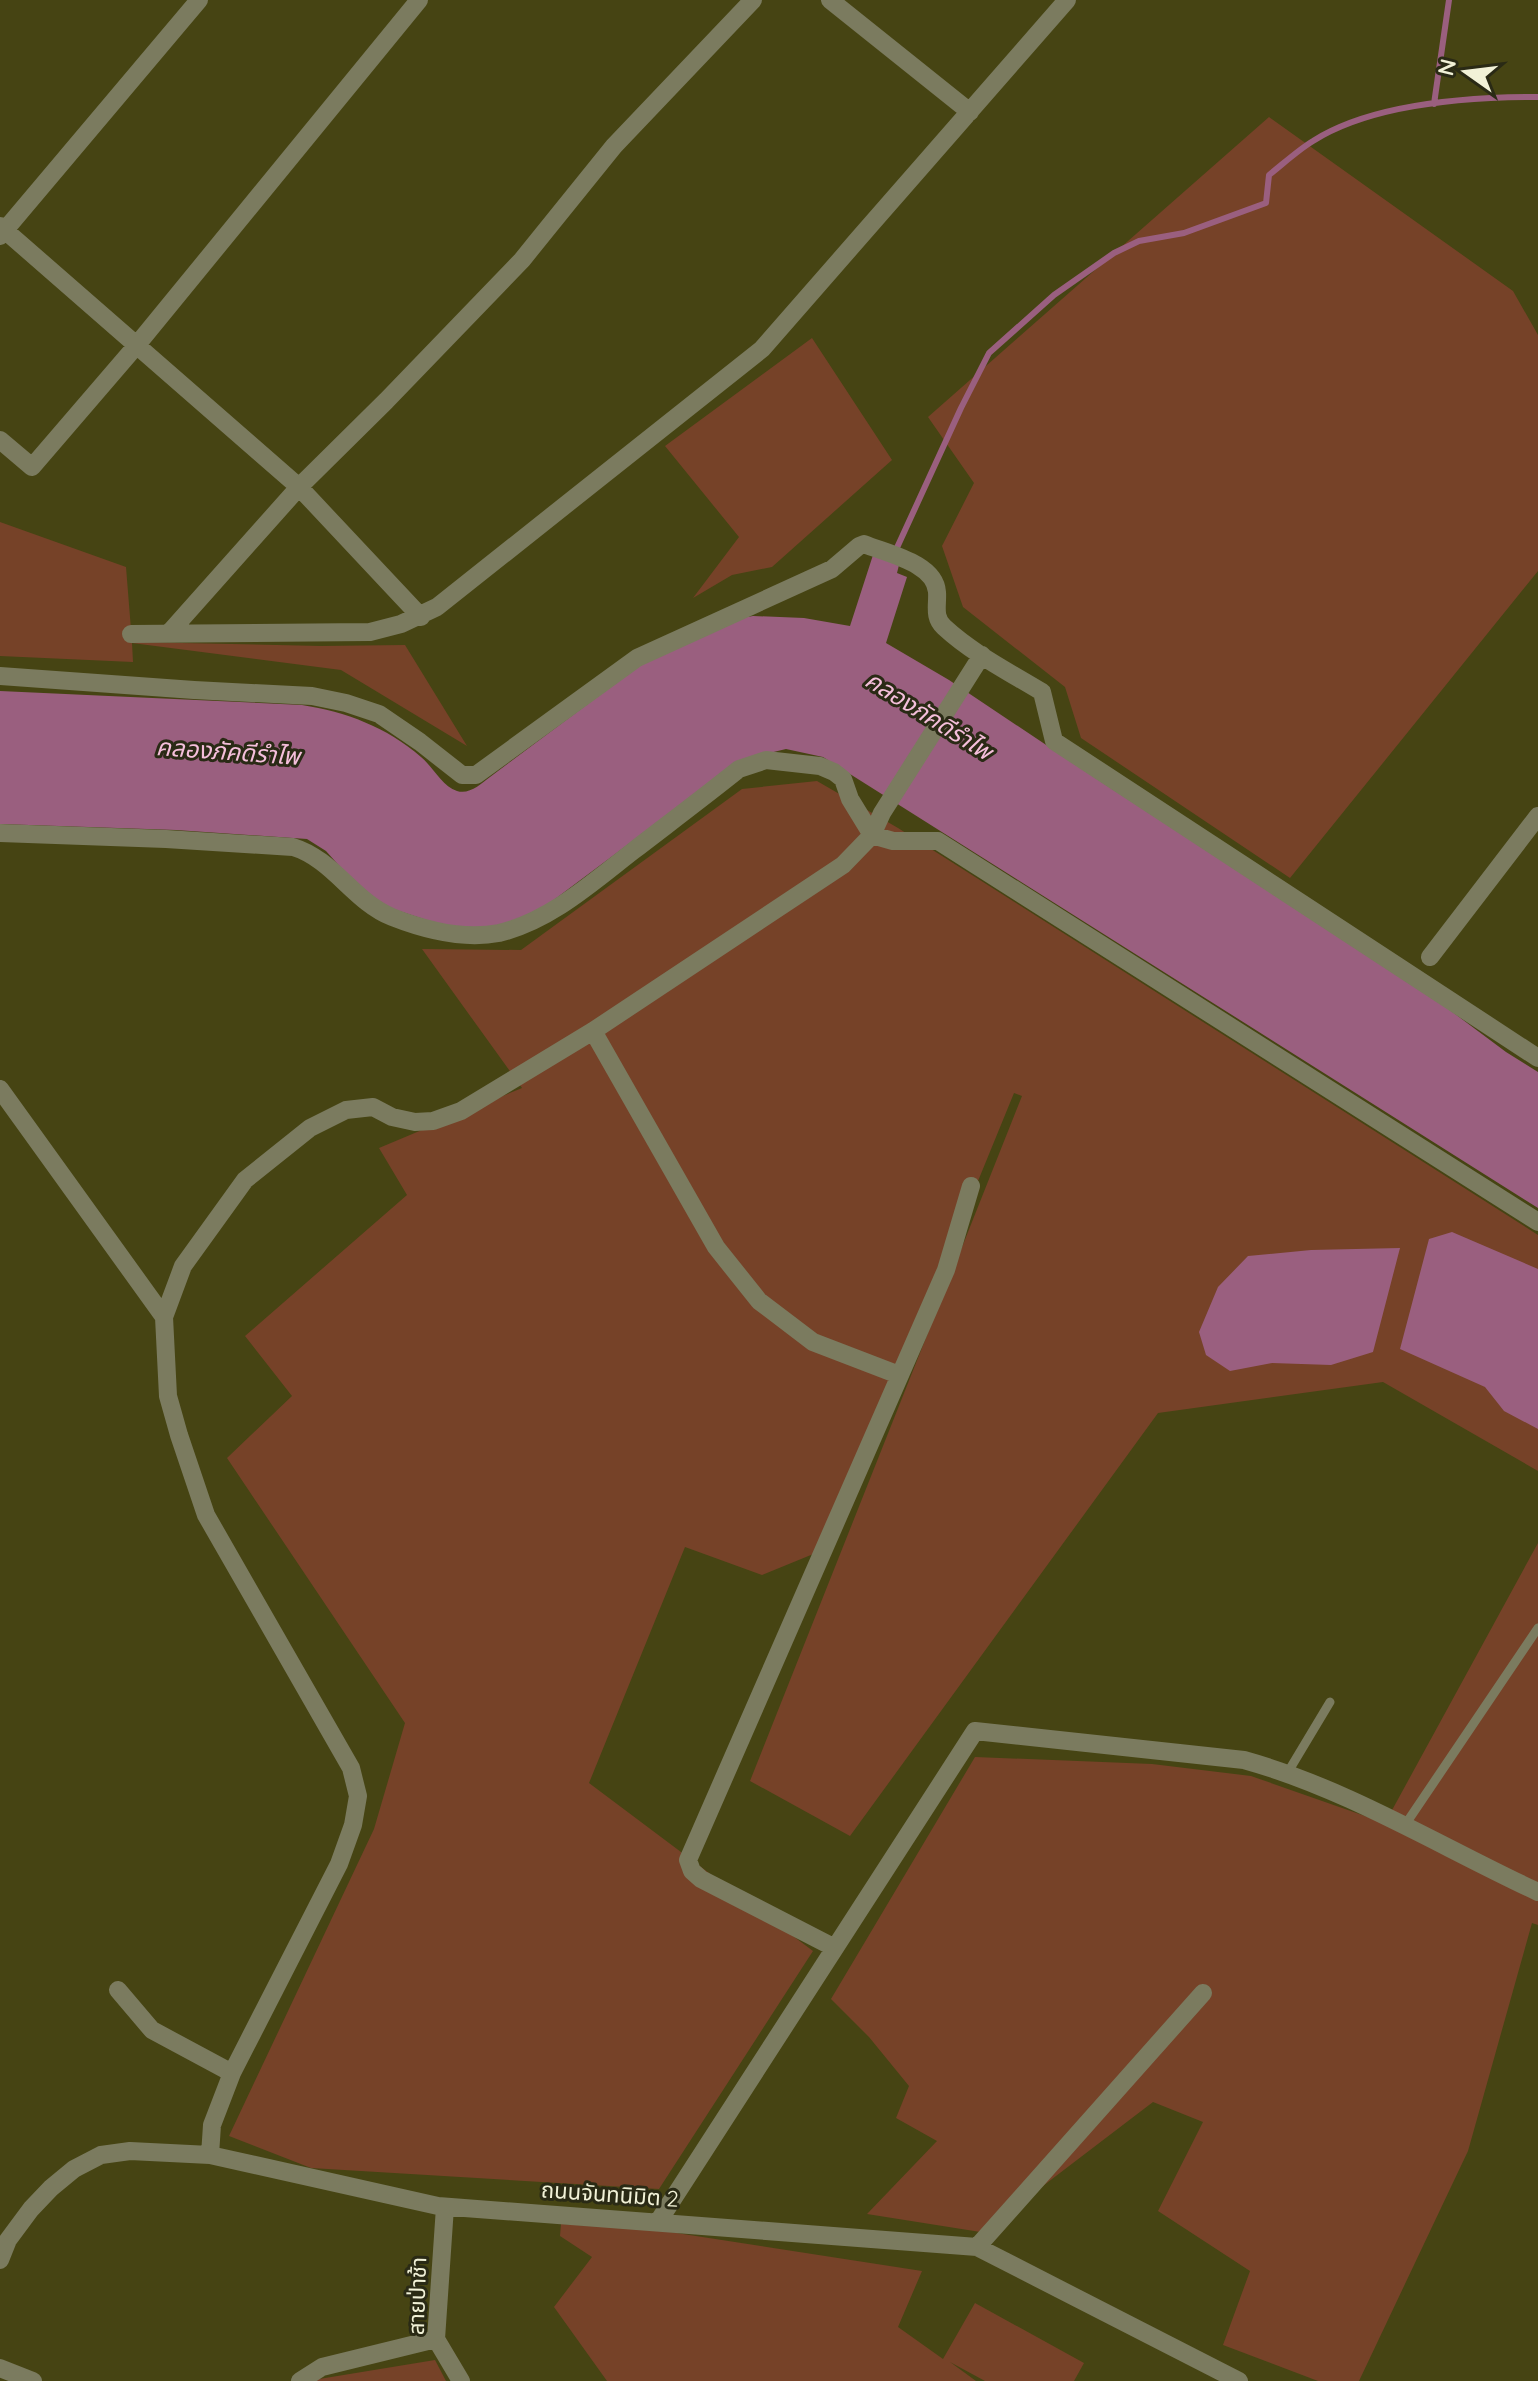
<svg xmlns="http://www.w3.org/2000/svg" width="1538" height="2381" viewBox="0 0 1538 2381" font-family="Quicksand,'Noto Sans Thai',sans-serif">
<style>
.green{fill:#764228}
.water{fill:#9a5f7f}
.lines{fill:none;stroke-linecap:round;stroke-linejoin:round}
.stream{stroke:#9a5f7f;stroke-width:6}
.lane{stroke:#7b7b5f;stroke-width:9}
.street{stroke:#7b7b5f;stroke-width:18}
.labels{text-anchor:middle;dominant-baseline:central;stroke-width:6;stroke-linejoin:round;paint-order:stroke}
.street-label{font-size:22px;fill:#f1f1d7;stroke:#2a2a15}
.water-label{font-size:24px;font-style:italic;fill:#f5bfdb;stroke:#2a2a15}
</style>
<rect width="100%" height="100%" fill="#464413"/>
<path class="green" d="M1269,117L1513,291L1538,335V571L1290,878L1081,738L1065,687L963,607L942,546L974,483L928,417Z
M812,338L892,460L772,567L732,575L693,598L739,537L665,446Z
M0,522L126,567L132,642L321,646L405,645L467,746L341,670L132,643L133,662L0,656Z
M817,781L898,828L1538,1235V1471L1383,1382L1158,1413L850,1836L750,1781L1022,1096L1014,1093L828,1548L762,1575L685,1547L589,1783L813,1951L659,2189L311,2168L229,2136L374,1829L405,1723L227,1458L292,1396L245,1336L407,1195L379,1148L522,1088L422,949L521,950L742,789Z
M1538,1543V1925L1532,1923L1468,2151L1359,2381H1318L1223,2345L1250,2271L1158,2211L1203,2122L1153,2102L1035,2192L993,2234L867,2214L937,2141L896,2118L909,2086L869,2037L831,1999L975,1757L1152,1764L1251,1776L1385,1823Z
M561,2224L657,2230L922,2271L898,2327L943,2359L975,2303L1084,2363L1074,2381H985L950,2362L976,2381H607L554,2307L592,2257L560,2236Z
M435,2360L446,2381H307Z"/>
<path class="water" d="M873,555L899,565L897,573L907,577L886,643L949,680L1106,785L1368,949L1506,1052L1538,1072V1208L823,757L786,749L749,758L670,813L547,905L510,923L483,928L454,929L381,905L350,878L326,851L307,839L176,830L0,824V691L302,705C346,712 387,727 421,757C433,767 442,786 457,791C469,795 481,784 490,777L644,662L725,621L753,616L804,618L850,626Z
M1452,1232L1538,1269V1429L1504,1411L1485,1387L1400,1349L1429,1239Z
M1400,1248L1373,1352L1331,1365L1272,1363L1230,1371L1206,1355L1199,1332L1218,1287L1248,1256L1311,1250Z"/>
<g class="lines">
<path class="stream" d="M1434,104L1449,0
M895,552L961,408L989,353L1054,295L1114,253L1139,241L1184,233L1266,203L1269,175C1283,164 1298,150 1313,141C1373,103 1469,97 1538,97"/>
<path class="lane" d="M1288,1772L1330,1702
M1405,1825L1538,1628"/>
<path class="street" d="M830,0L970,112
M0,226L299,487L421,617
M0,236L199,0
M0,440L32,467L136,346L419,0
M169,633L299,487L386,401L522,260L614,146L753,0
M131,634L370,632L401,624L437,607L762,349L1067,0
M0,676L194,690L312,696L346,703L379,714L420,742L462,775H476L637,658L832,569L859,546L864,544C888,554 935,563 937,592C938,605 933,617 944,627C972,653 1009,672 1042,692L1054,741L1538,1058
M0,833L166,839L293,847C333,859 354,902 392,917C425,930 463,940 499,933C550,921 593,882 633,851C668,824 704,797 739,769L766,760L820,766L834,772L843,779L850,799L872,835L893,841H938L1538,1222
M1430,957L1538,816
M593,1031L716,1247L759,1301L813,1342L899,1375
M0,1089L164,1317
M835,1948L701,1879L692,1871L688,1860L946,1270L971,1186
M118,1990L152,2030L232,2073
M210,2155L212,2125L232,2073L339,1864L353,1825L358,1796L351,1768L206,1515L179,1435L168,1396L164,1317L183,1266L245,1180L310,1128L346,1110L373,1107L392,1117L415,1122L433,1121L461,1111L593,1031L843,865L872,835L882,813L982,655
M445,2207L436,2339L461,2381
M658,2222L975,1731L1244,1760C1348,1789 1441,1847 1538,1892
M977,2247L1203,1993
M0,2260L8,2240L31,2209L51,2188L74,2169L101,2155L130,2151L210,2155L438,2206L977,2247L1239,2381
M0,2368L33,2381
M300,2381L322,2367L436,2339"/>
</g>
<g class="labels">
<g class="street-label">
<text transform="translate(610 2194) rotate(4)">ถนนจันทนิมิต 2</text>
<text transform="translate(417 2296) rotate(-88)">สายป่าช้า</text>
</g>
<g class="water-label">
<text transform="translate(929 715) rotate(32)">คลองภัคดีรำไพ</text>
<text transform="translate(228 751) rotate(4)">คลองภัคดีรำไพ</text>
</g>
</g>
<g transform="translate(1466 72) rotate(284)" stroke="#2a2a15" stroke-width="6" paint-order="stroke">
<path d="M0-6L14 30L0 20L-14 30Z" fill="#f1f1d7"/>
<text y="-12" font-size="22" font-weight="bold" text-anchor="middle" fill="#f1f1d7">N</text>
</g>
</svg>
